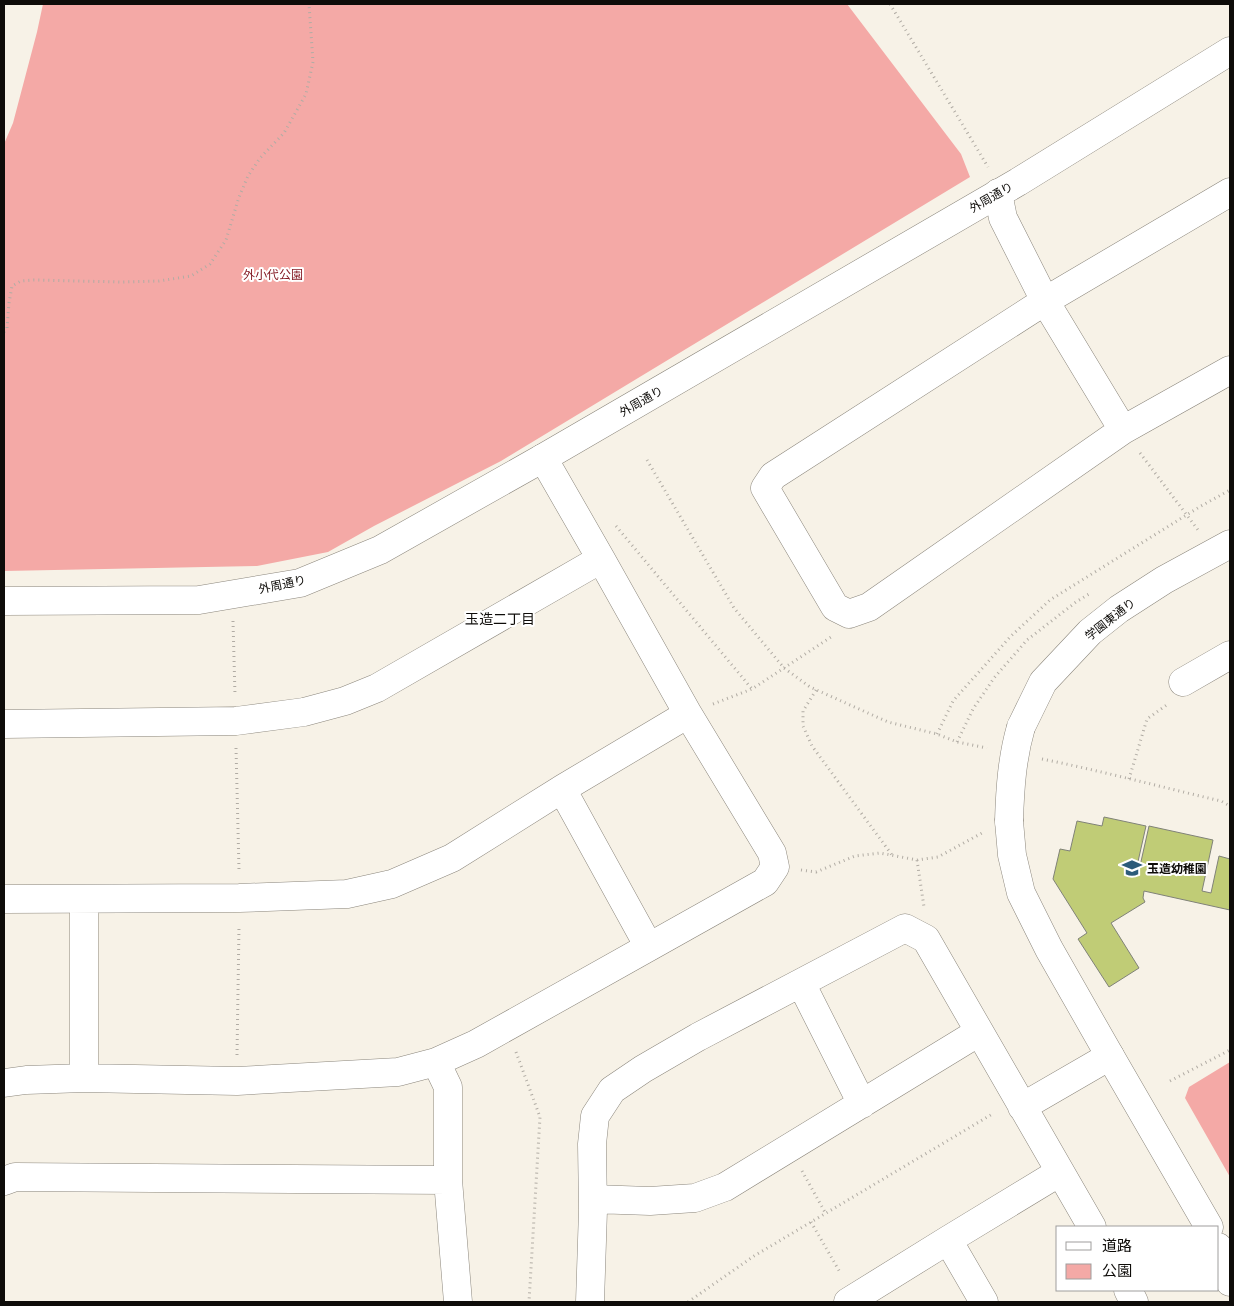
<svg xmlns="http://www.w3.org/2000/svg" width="1234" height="1306" viewBox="0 0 1234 1306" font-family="'Open Sans','Noto Sans JP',sans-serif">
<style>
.green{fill:#f4a9a6}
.building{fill:#c0cc76;stroke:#808278}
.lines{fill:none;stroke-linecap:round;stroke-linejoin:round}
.minor-casing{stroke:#8b867c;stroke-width:29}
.tertiary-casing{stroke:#8b867c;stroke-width:29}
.path{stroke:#b1aca4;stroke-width:3;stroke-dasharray:1 4;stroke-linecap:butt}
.minor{stroke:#fff;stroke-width:28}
.tertiary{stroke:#fff;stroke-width:28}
.tertiary-bridge-casing{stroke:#8b867c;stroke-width:29;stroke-linecap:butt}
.tertiary-bridge{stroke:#fff;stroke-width:28}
.labels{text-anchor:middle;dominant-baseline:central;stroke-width:4;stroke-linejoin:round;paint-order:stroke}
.street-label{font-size:12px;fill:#0e0c09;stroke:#fff}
.park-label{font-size:12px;fill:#841a24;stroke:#fff}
.poi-label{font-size:12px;font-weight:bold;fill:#0e0c09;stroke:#fff;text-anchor:start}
.neighbourhood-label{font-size:14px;fill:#0e0c09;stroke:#fff}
</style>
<rect width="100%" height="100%" fill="#f7f2e7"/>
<path class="green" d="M43,4H847L961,154L970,177L501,461L374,526L328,552L257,566L4,571V144L13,123L37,32Z
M1230,1062V1177L1185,1098L1189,1087Z"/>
<path class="building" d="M1104,817L1146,826L1137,866H1140L1149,826L1213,840L1202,891L1211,893L1219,856L1230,859V910L1144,891L1143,898L1145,902L1111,923L1139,968L1109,987L1078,939L1087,933L1053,879L1060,849L1070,851L1077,821L1102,826Z"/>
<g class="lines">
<defs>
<path id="minor" d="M1230,192L1045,301L773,476L765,488L835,607L849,614L869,607L1123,430L1230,370
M998,193L1003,218L1045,301L1123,430
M1183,682L1230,655
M4,724L236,721L304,712L345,701L377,688L601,559
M562,789L649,947
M4,899L239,898L347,894L392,884L452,858L562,789L688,714
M84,899V1078
M801,983L862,1104
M436,1062L448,1087V1180L458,1302
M4,1083L26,1080L84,1078L237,1081L398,1072L436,1062L476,1044L765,882L775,867L772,853L688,714L601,559L543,458
M1022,1107L1110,1056
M4,1181L15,1177L448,1180
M593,1199L650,1201L695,1198L725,1187L979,1032
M948,1240L984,1302
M1128,1290L1134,1302
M590,1302L593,1210L592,1144L595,1116L612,1090L643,1069L698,1037L905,928L926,939L1092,1227
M848,1302L948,1240L1060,1172"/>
<path id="tertiary" d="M4,601L199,600L300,583L380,550L543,458L1018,182L1230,51
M1021,727L1043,682L1090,632L1119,609L1164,580L1230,544
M1009,821L1012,855L1021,893L1049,949L1110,1056L1209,1227
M1218,1247L1226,1266L1230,1282"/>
</defs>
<use href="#minor" class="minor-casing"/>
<use href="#tertiary" class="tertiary-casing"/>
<path class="path" d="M890,4L988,167
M4,332L7,328L9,303L12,286L21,281L34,280L121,282L159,281L191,276L210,264L226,240L239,197L248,176L260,158L284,133L306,94L313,62L309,4
M1140,453L1198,530
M647,460L734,608L784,668L810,687L888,722L937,734L957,742L987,748
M616,526L752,689
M233,621L235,695
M816,690L803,711V726L812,746L892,855
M713,704L752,689L831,637
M937,734L953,701L1011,636L1050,600L1201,506L1230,490
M957,742L973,709L994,678L1027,640L1076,602L1089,594
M236,748L239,870
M1042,759C1102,771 1161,787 1221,801L1230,806
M1129,779L1147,719L1168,704
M917,860L924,907
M801,870L816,872L855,856L880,853L917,860L938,857L982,833
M516,1052L540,1117L529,1302
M237,1055L239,926
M1170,1081L1230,1050
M802,1171L826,1214
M811,1222L841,1274
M688,1302L754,1256L994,1113"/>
<use href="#minor" class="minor"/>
<use href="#tertiary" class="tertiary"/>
<defs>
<path id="tertiary-bridge" d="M1009,821C1010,789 1012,758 1021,727"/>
</defs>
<use href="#tertiary-bridge" class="tertiary-bridge-casing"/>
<use href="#tertiary-bridge" class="tertiary-bridge"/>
</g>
<defs>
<symbol id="school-bare" viewBox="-9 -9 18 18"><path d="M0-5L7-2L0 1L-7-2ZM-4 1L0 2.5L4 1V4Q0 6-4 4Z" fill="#2c5b7a" stroke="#fff" stroke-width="2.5" paint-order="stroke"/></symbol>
</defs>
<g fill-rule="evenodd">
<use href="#school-bare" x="1118" y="854" width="28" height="28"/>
</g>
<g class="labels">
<g class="street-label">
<text transform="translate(991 197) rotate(-30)">外周通り</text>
<text transform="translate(641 401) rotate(-30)">外周通り</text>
<text transform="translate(282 584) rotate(-12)">外周通り</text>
<text transform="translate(1110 619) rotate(-38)">学園東通り</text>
</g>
<g class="park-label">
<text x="273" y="274">外小代公園</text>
</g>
<g class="poi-label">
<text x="1147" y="868">玉造幼稚園</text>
</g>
<g class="neighbourhood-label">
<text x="500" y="618">玉造二丁目</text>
</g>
</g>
<rect width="1234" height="1306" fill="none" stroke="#0e0c09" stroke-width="10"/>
<rect x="1056" y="1226" width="162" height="65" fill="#ffffff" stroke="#9f9e9d"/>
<rect x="1066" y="1242" width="25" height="8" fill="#ffffff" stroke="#9f9e9d"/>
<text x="1102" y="1251" font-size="15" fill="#0e0c09">道路</text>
<rect x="1066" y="1264" width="25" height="15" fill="#f4a9a6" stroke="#9f9e9d"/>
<text x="1102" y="1276" font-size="15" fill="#0e0c09">公園</text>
</svg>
